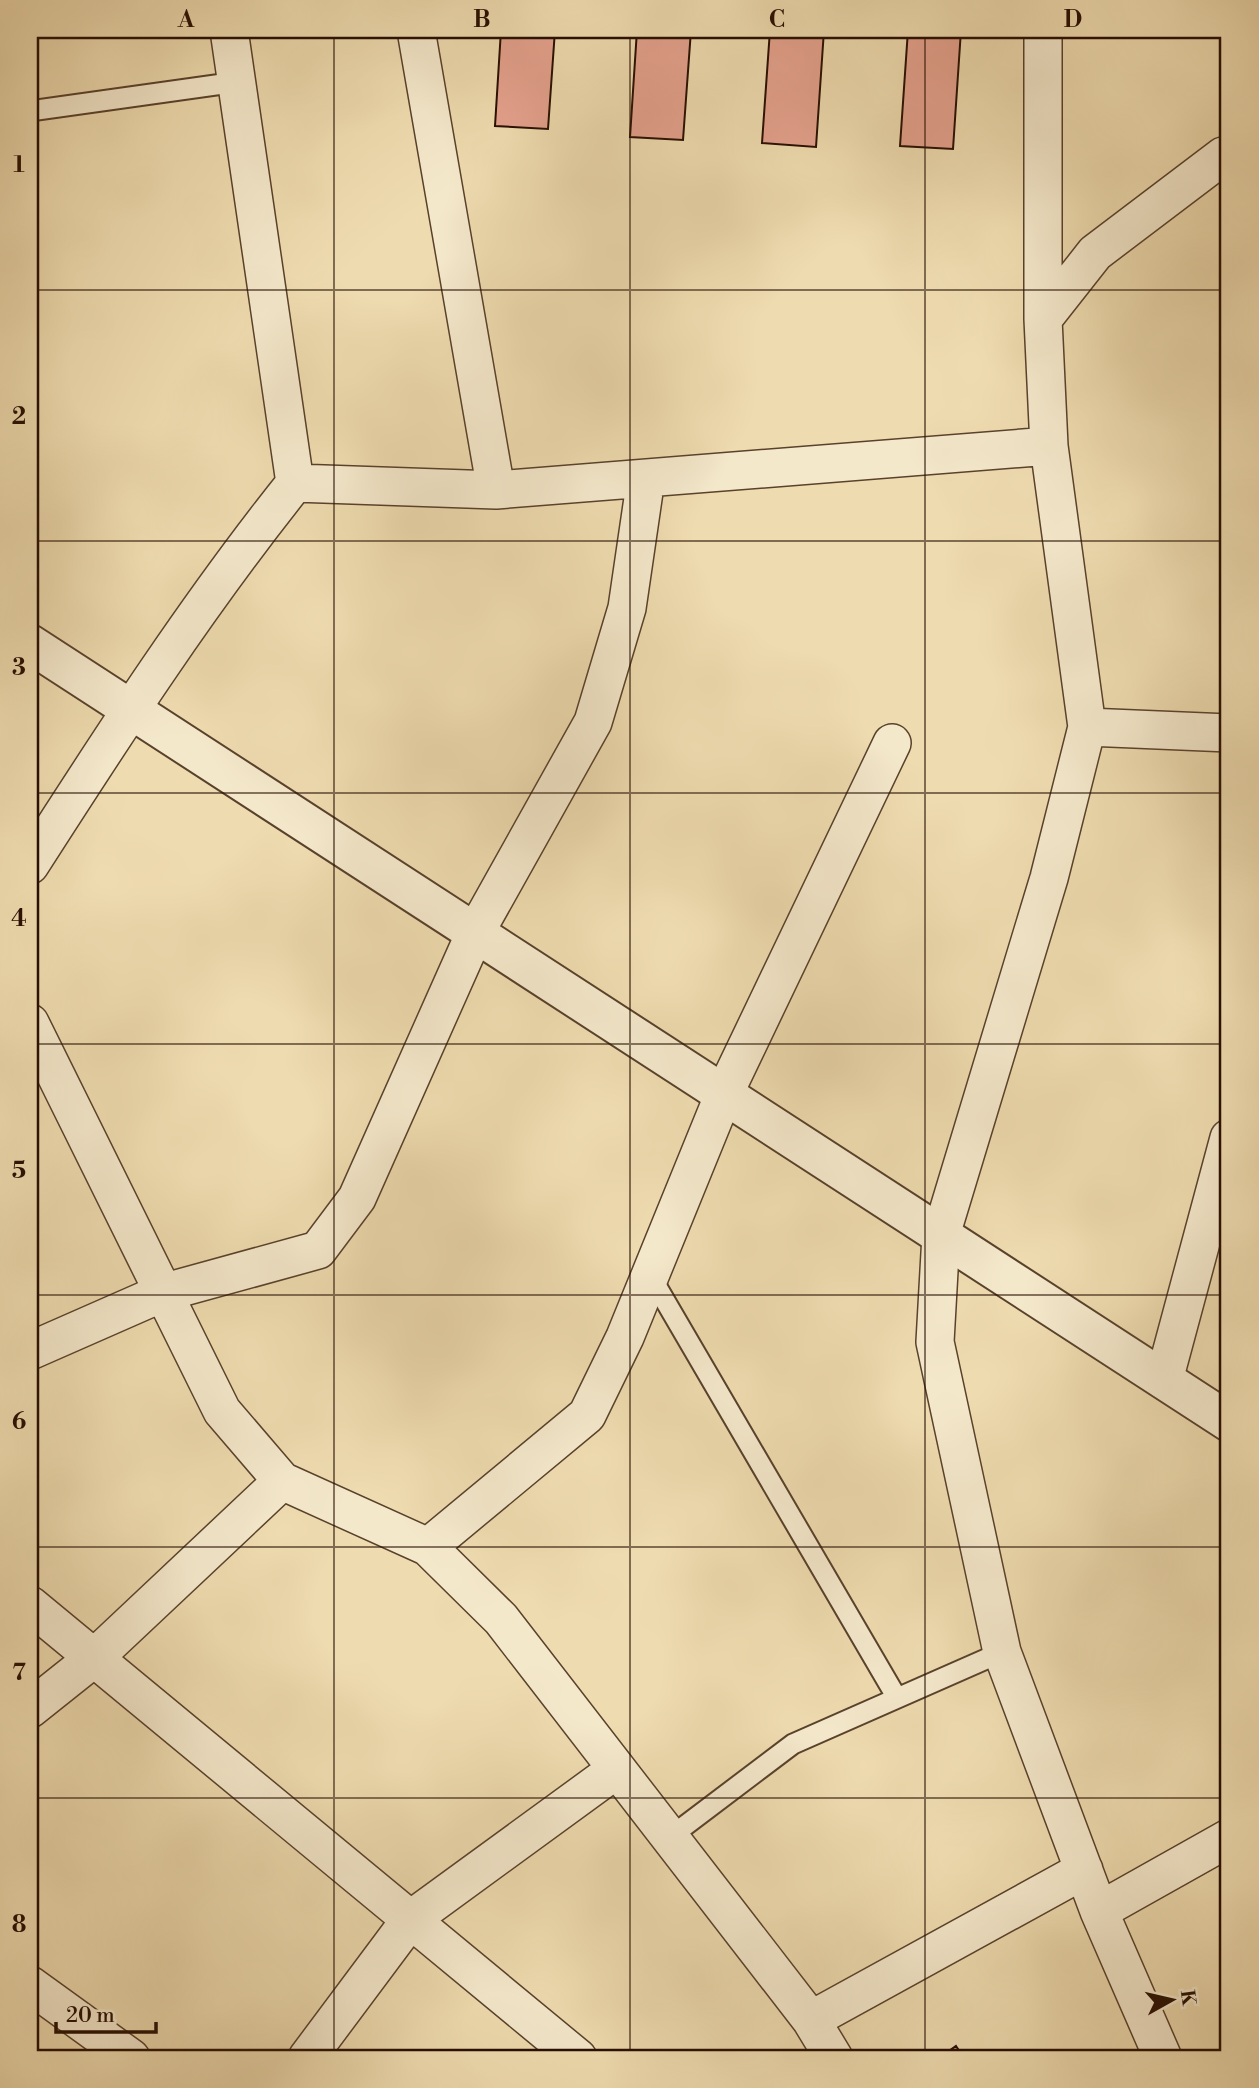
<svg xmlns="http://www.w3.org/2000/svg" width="1259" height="2088" viewBox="0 0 1259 2088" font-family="'Libre Bodoni',serif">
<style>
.building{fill:#e4a18d;stroke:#270e01;stroke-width:2}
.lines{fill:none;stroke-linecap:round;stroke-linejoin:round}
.service-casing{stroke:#59412c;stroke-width:23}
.minor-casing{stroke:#59412c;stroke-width:40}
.tertiary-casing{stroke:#59412c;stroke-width:42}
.service{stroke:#f4e8cb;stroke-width:19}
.minor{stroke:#f4e8cb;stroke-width:37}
.tertiary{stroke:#f4e8cb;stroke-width:38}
.grid{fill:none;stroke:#270e01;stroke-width:2;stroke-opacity:0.55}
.neatline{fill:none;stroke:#270e01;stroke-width:2.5}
.grid-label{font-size:23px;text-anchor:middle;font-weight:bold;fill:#270e01}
</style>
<rect width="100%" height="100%" fill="#eedbaf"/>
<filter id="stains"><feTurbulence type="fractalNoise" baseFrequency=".00286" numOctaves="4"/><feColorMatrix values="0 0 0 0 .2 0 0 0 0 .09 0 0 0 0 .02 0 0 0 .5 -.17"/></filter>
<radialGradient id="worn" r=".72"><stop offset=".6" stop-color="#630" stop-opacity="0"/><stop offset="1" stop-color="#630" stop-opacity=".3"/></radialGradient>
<path class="building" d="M501,30H555L548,129L495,126Z
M637,30H691L683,140L630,137Z
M770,30H824L816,147L762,143Z
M908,30H961L953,149L900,146Z
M956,2046L964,2058H939Z"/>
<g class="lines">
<defs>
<path id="service" d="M30,111L237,82
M650,1275L897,1698
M670,1837L793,1744L1002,1652"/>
<path id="minor" d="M229,30L295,483
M416,30L496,490
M1043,30V319
M1087,727L1229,733
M30,865C114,734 198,604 295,483L496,490L1049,446
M30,1023L222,1411L282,1481L428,1547L501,1619L811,2020L834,2058
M30,1351L162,1293L318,1250L357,1198L475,933L593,722L627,608L646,478
M1164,1380L1229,1138
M428,1547L587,1415L625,1337L724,1094L892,743
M30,1605L578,2058
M30,1709L94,1658L282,1481
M1099,1911L1229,1838
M30,1985L131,2058
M811,2020L1084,1870
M307,2058L410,1920L617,1769
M1163,2058L1099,1911L1002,1652L935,1342L941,1235L1049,878L1087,727L1049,446L1043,319L1095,253L1223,156L1229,164"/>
<path id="tertiary" d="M30,644L1229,1422"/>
</defs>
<use href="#service" class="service-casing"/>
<use href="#minor" class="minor-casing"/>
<use href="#tertiary" class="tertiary-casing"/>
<use href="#service" class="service"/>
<use href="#minor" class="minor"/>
<use href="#tertiary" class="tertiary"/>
</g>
<path class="grid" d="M334,30V2058M630,30V2058M925,30V2058M30,290H1229M30,541H1229M30,793H1229M30,1044H1229M30,1295H1229M30,1547H1229M30,1798H1229"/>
<rect width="1259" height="2088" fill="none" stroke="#eedbaf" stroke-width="77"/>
<g transform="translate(1172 2000) rotate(82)" stroke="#f4e8cb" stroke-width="5" paint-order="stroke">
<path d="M0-5L12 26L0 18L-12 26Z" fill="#270e01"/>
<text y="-10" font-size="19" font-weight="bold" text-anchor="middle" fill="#270e01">K</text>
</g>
<path d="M56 2022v10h100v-10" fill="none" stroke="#270e01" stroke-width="3.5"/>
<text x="66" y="2022" font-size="21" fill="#270e01" stroke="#f4e8cb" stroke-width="5" paint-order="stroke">20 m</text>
<rect x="38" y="38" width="1182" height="2012" class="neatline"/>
<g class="grid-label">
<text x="186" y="27">A</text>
<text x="482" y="27">B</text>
<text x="777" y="27">C</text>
<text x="1073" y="27">D</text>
<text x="19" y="172">1</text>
<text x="19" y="424">2</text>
<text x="19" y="675">3</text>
<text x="19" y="926">4</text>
<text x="19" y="1178">5</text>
<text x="19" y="1429">6</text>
<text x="19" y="1680">7</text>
<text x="19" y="1932">8</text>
</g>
<rect width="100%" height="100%" filter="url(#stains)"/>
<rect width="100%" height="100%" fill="url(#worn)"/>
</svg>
